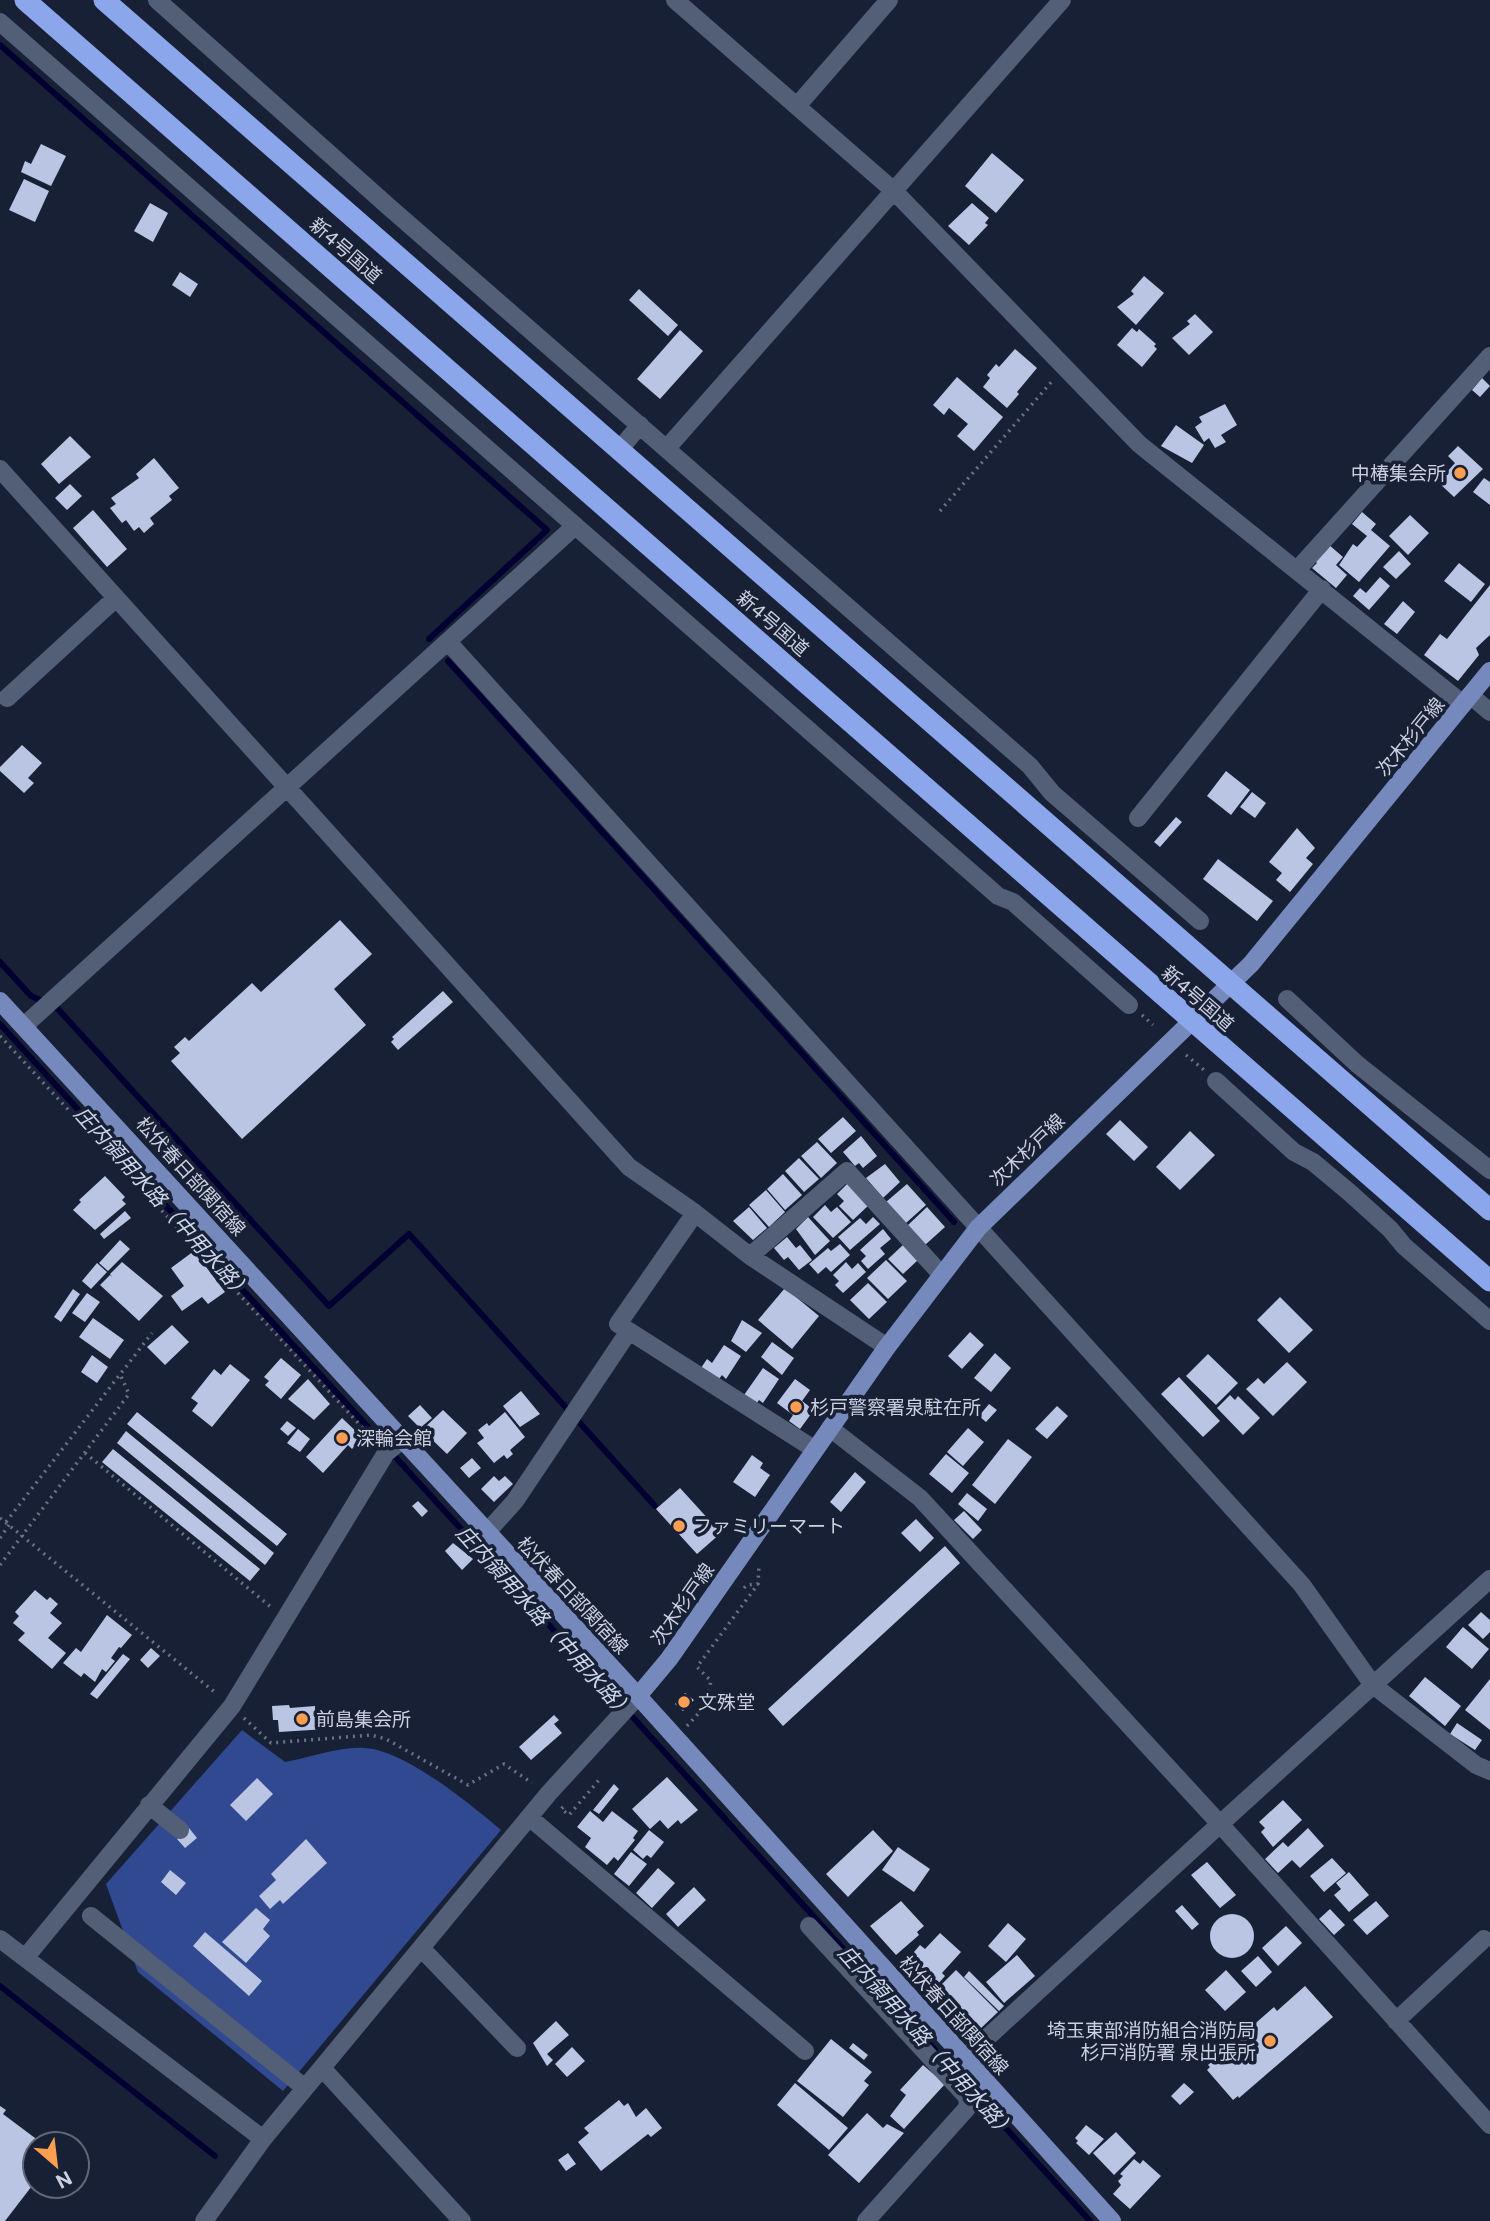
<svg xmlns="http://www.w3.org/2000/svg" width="1490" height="2221" viewBox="0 0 1490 2221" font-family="'Public Sans','Noto Sans JP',sans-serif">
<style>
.forest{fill:#314991}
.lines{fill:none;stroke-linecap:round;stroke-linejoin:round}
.stream{stroke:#020031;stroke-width:6}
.building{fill:#b9c5e2}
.path{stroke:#6b7285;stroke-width:3.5;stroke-dasharray:2 5;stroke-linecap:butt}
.minor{stroke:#535e77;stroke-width:18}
.major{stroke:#7589bd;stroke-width:18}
.highway{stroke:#8ba6eb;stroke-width:21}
.poi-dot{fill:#fb9e52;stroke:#182036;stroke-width:2.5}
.labels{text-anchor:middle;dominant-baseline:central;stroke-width:7;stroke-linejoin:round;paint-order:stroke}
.street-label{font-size:19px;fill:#cbd1e0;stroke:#182036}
.poi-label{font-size:19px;fill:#cbd1e0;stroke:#182036;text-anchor:start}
.water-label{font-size:21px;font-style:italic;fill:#cdd6eb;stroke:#182036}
</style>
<rect width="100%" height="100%" fill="#182036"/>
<path class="forest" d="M242,1730L285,1762C309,1758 340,1746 365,1748C406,1751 469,1803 501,1830L283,2091L138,1972L106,1884Z"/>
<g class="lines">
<path class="stream" d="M0,45L547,530L429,639
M448,661L954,1222
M0,962L31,996L57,1008L329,1306L409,1234L655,1506
M0,1024C363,1423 729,1820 1090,2221
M0,1986L215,2156"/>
</g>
<path class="building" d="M41,144L66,156L51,186L21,172L25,161L31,164Z
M992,153L1024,180L996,213L965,186Z
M24,179L49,191L35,222L9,210Z
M150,203L168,213L153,242L134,231Z
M972,203L989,218L985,223L988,225L969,245L948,226Z
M180,272L198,284L190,297L172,285Z
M1144,276L1164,293L1136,325L1117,307L1134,294L1131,291Z
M639,289L678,325L668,336L629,300Z
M1195,314L1213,332L1189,355L1172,338L1190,324L1187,321Z
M1132,328L1137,332L1139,329L1156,344L1154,346L1157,349L1142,367L1117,345Z
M680,330L703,351L660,399L637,379Z
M1015,349L1037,368L1017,392L1019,394L1007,408L983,387L990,378L987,375L996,364L999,367Z
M957,377L1003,417L974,451L957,436L968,424L949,408L944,415L933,405Z
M1482,378L1490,386L1480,397L1472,390Z
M1225,404L1237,425L1221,435L1226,442L1215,448L1209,438L1204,442L1195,427L1202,422L1199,417Z
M1176,425L1204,445L1192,463L1161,446Z
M70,436L91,457L59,484L41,464Z
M1458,446L1483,469L1454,497L1438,482L1455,463L1448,456Z
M154,458L179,488L169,496L172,500L150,518L154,524L144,533L139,527L134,531L126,520L122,523L110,508L116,504L111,498L139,478L136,474Z
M1484,478L1490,482V505L1473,492Z
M70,484L82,496L67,510L55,498Z
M93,510L127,549L107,567L73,528Z
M1362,512L1376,524L1371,530L1390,546L1359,582L1339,565L1353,544L1357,547L1367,536L1352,524Z
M1410,515L1429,533L1408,555L1389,536Z
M1328,544L1343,557L1336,565L1347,575L1336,588L1312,568L1317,563L1314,560Z
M1399,551L1411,564L1396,579L1383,567Z
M1459,563L1485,584L1471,602L1444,581Z
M1380,577L1390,586L1369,610L1353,596L1360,588L1366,593Z
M1490,585V635L1476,648L1479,655L1458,681L1424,655L1440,634L1447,639Z
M1403,601L1415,612L1397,634L1384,624Z
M22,745L42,763L28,778L34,783L24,793L0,771V767Z
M1226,771L1250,790L1231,815L1207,796Z
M1252,792L1266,803L1255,818L1240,807Z
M1176,817L1182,822L1160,847L1154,842Z
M1297,828L1315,848L1306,858L1313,864L1290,892L1276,880L1282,873L1269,862Z
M1218,859L1273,901L1257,921L1203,879Z
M340,920L372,954L334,989L366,1025L242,1139L171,1061L180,1053L174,1047L185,1037L189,1041L252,983L261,992Z
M443,991L453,1002L398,1050L391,1042L394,1039L392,1037Z
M843,1117L856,1131L831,1153L818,1139Z
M1120,1120L1148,1147L1134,1161L1106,1134Z
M1190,1131L1215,1155L1180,1190L1156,1167Z
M861,1136L877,1156L863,1168L859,1163L855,1166L843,1152Z
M817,1142L837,1163L821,1178L801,1156Z
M799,1158L819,1179L804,1192L785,1171Z
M885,1164L900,1182L883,1198L866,1178Z
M783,1174L802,1195L785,1210L767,1189Z
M105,1176L125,1197L122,1200L126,1204L95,1230L73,1210L81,1202L79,1200Z
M849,1182L870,1204L853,1220L839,1206L844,1201L837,1194Z
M907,1184L926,1205L906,1223L886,1202Z
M766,1190L785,1212L769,1227L749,1205Z
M825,1205L831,1212L837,1207L851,1222L833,1238L813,1217Z
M749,1207L767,1228L753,1240L733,1221Z
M927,1207L945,1227L925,1245L907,1226Z
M125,1211L131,1218L104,1239L100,1234Z
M808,1217L830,1241L815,1255L796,1229Z
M873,1217L880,1224L850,1250L838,1237L860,1218L866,1224Z
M883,1229L891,1239L880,1248L885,1254L868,1269L861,1261L866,1256L860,1250Z
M787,1237L796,1248L800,1245L812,1260L799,1270L788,1257L784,1260L774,1248Z
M120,1240L130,1249L108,1271L99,1263Z
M840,1244L850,1255L831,1272L826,1267L818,1274L809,1264L828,1248L831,1251Z
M903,1245L918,1260L903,1274L888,1259Z
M194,1251L225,1292L208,1304L202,1297L182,1311L171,1296L184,1286L171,1268Z
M886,1260L907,1281L888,1299L867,1278Z
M122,1262L163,1296L139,1321L100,1285L110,1275L112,1277L110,1274Z
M846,1262L852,1269L858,1263L866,1272L843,1293L835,1285L839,1281L833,1275Z
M97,1263L107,1272L91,1289L82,1281Z
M868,1283L887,1302L869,1319L850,1300Z
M785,1288L819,1316L792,1349L758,1320Z
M73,1289L80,1294L61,1322L54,1317Z
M87,1293L100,1302L85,1322L72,1313Z
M1280,1297L1313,1330L1289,1353L1257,1320Z
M93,1318L124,1340L110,1359L79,1337Z
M742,1320L762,1333L746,1352L731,1341Z
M172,1325L189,1342L165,1365L147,1347Z
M970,1332L984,1345L962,1369L948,1356Z
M772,1342L794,1358L782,1375L761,1357Z
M724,1345L741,1356L726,1379L722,1375L719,1379L701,1368L707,1359L712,1363Z
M995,1353L1011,1368L991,1392L974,1378Z
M1208,1354L1238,1383L1216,1405L1186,1376Z
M92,1355L108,1367L97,1383L81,1372Z
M281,1358L301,1375L281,1399L265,1385L269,1381L264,1377Z
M1287,1362L1307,1382L1273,1416L1246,1389L1258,1378L1264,1384Z
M230,1364L250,1380L212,1427L192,1411L198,1403L191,1398L214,1369L221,1375Z
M763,1368L779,1379L763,1403L759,1400L756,1404L744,1395Z
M1179,1377L1220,1421L1203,1437L1161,1394Z
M308,1379L330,1404L314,1420L288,1399Z
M795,1379L810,1390L802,1401L814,1410L800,1429L789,1421L793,1415L777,1403Z
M521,1391L540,1414L520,1427L503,1406Z
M1230,1395L1235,1400L1238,1396L1260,1418L1243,1435L1217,1408Z
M989,1404L997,1410L986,1422L979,1416Z
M420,1405L432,1418L420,1428L408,1416Z
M1057,1406L1068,1416L1047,1439L1035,1429Z
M443,1410L467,1433L447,1454L422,1430Z
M137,1412L287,1534L277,1546L127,1424Z
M505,1412L525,1437L510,1450L513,1454L507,1459L504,1455L494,1463L477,1443L484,1438L478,1430L487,1423L489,1426Z
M342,1418L362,1437L352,1449L348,1445L323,1473L306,1457Z
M287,1421L296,1428L288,1436L280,1429Z
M968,1428L984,1442L963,1466L947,1452Z
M298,1429L310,1439L300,1452L287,1443Z
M126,1431L274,1553L265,1565L117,1443Z
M1008,1439L1032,1457L995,1504L972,1485Z
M113,1449L260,1569L250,1581L102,1462Z
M946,1454L969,1473L952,1493L929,1474Z
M752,1455L763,1463L760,1468L770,1475L755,1497L733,1482Z
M472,1458L481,1468L469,1478L460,1468Z
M855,1472L866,1482L841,1512L830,1502Z
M494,1476L499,1481L505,1476L513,1484L494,1502L481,1489Z
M680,1488L721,1533L697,1554L656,1509Z
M967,1493L987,1509L978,1521L958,1504Z
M418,1501L428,1511L422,1517L412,1506Z
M964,1511L982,1530L973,1539L954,1520Z
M916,1519L934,1538L920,1552L901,1533Z
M453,1543L473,1559L462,1570L445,1551Z
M945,1546L960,1563L783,1726L768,1709Z
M35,1590L47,1600L50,1597L58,1604L50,1613L62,1623L48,1638L66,1653L52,1669L18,1640L25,1633L13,1623L19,1616L15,1612Z
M1481,1612L1490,1620V1632L1483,1639L1468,1625Z
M107,1615L132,1635L121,1648L119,1647L111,1658L115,1661L106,1672L102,1669L95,1682L84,1673L81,1677L63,1663L76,1648L81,1652Z
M1463,1627L1489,1649L1472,1669L1446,1647Z
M151,1648L160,1656L148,1668L140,1660Z
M123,1654L130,1659L97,1699L90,1694Z
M1425,1677L1461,1706L1445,1726L1409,1696Z
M1490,1679V1730L1465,1710Z
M685,1693L694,1700L683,1711L675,1704Z
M289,1705L290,1708L315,1706V1712H326L327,1729L279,1732L278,1720H273L272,1706Z
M554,1715L559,1720L554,1724L562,1733L531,1760L519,1747Z
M1457,1723L1482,1740L1475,1750L1450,1734Z
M667,1777L698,1810L681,1824L678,1820L668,1829L660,1820L650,1829L632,1809Z
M257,1778L273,1794L246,1821L230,1805Z
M614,1784L619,1789L599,1814L593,1810Z
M1283,1800L1302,1820L1273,1847L1261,1832L1265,1828L1259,1822Z
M590,1811L603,1822L612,1811L638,1831L633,1838L635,1840L618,1861L614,1857L607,1865L585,1847L591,1838L577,1827Z
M189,1828L197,1838L185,1848L177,1839Z
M1308,1828L1324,1846L1300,1868L1292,1860L1278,1873L1265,1859L1283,1842L1288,1847Z
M649,1830L664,1842L651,1858L647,1855L643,1859L633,1850Z
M873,1830L893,1851L848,1897L826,1874Z
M306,1839L327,1863L283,1904L280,1900L270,1909L259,1896L276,1880L271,1874Z
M898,1847L930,1869L914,1892L882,1870Z
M631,1852L647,1864L629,1886L614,1874Z
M1332,1858L1346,1873L1324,1892L1310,1876Z
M1207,1862L1236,1895L1220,1908L1191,1875Z
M658,1868L675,1883L652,1908L636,1893Z
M170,1870L186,1883L176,1895L161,1882Z
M1349,1872L1369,1895L1349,1912L1334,1895L1341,1889L1336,1883Z
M694,1887L706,1900L678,1927L666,1914Z
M901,1901L924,1926L917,1932L919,1935L896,1955L870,1926Z
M1376,1901L1389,1916L1367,1935L1353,1920Z
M1182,1905L1199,1924L1192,1930L1175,1911Z
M256,1908L270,1920L263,1929L270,1936L246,1963L222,1942Z
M1330,1909L1345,1925L1334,1935L1319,1919Z
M1210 1936a22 22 0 1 1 44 0a22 22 0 1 1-44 0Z
M1008,1923L1026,1939L1006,1962L988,1946Z
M1286,1926L1302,1943L1278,1966L1262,1948Z
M205,1932L262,1981L249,1996L193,1946Z
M940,1933L961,1952L942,1973L945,1976L937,1985L908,1959L920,1945L925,1949Z
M1017,1955L1035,1976L1004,2003L986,1982Z
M1258,1956L1272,1972L1256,1987L1241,1971Z
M956,1970L998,2012L979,2030L974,2026L969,2031L953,2014L958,2009L938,1988Z
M1226,1970L1246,1992L1225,2011L1205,1990Z
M969,1971L1004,2006L999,2011L964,1977Z
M1305,1986L1333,2017L1239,2098L1238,2096L1233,2100L1207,2070L1210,2067L1208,2065L1274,2007L1277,2011Z
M556,2021L569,2035L547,2054L553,2060L547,2066L533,2043Z
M831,2039L872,2072L864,2081L869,2085L843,2117L797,2081Z
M853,2043L868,2055L864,2060L849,2048Z
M572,2047L585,2061L567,2077L555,2064Z
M923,2065L945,2084L904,2129L890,2116L906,2095L900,2090Z
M795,2083L848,2128L829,2150L777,2105Z
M1184,2083L1194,2092L1180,2105L1171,2096Z
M619,2100L624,2106L628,2103L636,2117L646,2108L662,2128L651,2137L648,2134L601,2171L578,2142L589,2133L584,2128Z
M0,2106L6,2110L3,2114L43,2144H35V2182L5,2221H0Z
M867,2113L883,2128L887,2124L904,2133L859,2183L828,2155Z
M1086,2125L1104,2139L1089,2155L1076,2143L1078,2141L1075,2138Z
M1116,2132L1136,2153L1114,2175L1093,2153Z
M568,2153L576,2164L566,2171L558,2160Z
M1134,2159L1140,2164L1143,2160L1161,2176L1130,2209L1113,2194L1121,2185L1118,2181L1123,2176L1120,2174Z"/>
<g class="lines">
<path class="path" d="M940,511L1053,380
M1142,1015L1153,1025
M0,1036L373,1439
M1186,1055L1204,1070
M85,1453L272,1608
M0,1518L217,1694
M6,1522L152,1333
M0,1538L9,1525
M0,1565L129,1394L120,1374
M744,1588L747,1585L758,1584
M244,1718L271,1743L371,1735L386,1739L468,1785L504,1764L532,1783
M687,1726L706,1705L711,1681L697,1667L758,1584L759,1565
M563,1807L561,1809L569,1815L599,1780"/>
<path class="minor" d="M157,0L389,207L1030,766L1052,793L1200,921
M675,0L894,191L1139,444L1463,704
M0,22L998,896L1013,902L1129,1005
M797,106L889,0
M667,448L1062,0
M620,449L640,425
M0,469L629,1167L695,1213
M1297,570L1490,356
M449,643L1302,1585L1373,1685L1476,1765L1490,1771
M1470,695L1490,712
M7,698L116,598
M1138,818L1322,589
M1287,999L1357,1064L1490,1170
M25,1025L575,526
M1216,1081L1294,1152L1313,1162L1349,1192L1390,1229L1404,1246L1490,1321
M750,1256L847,1171L941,1274
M830,1428L920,1498L1220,1824L965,2058
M814,1449L618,1324L695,1213L750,1256L887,1347
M487,1532L515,1501L629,1331
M1490,1579L1220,1824L1490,2125
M149,1805L180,1830
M529,1817L805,2051
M91,1916L305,2088
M809,1926L967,2097L968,2107L866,2221
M0,1939L263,2139
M421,1948L517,2048
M25,1958L232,1706L386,1453L403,1439
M1396,2021L1484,1939
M322,2068L462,2221
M204,2221L263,2139L549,1793L638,1696"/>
<path class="major" d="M0,1001L638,1696L1112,2221
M638,1696L669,1659L887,1347L978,1228L1251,964L1490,671"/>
<path class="highway" d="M25,0L1490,1281
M104,0L1490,1210"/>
</g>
<g class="poi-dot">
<circle cx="1460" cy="473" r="7"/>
<circle cx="796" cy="1407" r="7"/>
<circle cx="342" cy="1438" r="7"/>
<circle cx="679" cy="1526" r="7"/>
<circle cx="684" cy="1702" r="7"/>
<circle cx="302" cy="1719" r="7"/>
<circle cx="1270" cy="2041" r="7"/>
</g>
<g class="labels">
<g class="street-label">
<text transform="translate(346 250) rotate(41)">新4号国道</text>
<text transform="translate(773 623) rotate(41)">新4号国道</text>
<text transform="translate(1410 737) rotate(-51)">次木杉戸線</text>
<text transform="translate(1198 998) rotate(41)">新4号国道</text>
<text transform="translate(1027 1150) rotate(-44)">次木杉戸線</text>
<text transform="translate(191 1176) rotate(48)">松伏春日部関宿線</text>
<text transform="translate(573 1595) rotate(47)">松伏春日部関宿線</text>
<text transform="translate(682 1604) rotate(-55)">次木杉戸線</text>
<text transform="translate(954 2015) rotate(48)">松伏春日部関宿線</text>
</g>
<g class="poi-label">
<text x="1446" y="473" text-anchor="end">中椿集会所</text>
<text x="810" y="1407">杉戸警察署泉駐在所</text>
<text x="356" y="1438">深輪会館</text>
<text x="693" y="1526">ファミリーマート</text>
<text x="698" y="1702">文殊堂</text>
<text x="316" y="1719">前島集会所</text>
<text x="1256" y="2030" text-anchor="end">埼玉東部消防組合消防局<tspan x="1256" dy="22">杉戸消防署 泉出張所</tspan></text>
</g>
<g class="water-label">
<text transform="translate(163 1203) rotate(48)">庄内領用水路（中用水路）</text>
<text transform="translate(545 1622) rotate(48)">庄内領用水路（中用水路）</text>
<text transform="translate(927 2042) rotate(48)">庄内領用水路（中用水路）</text>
</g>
</g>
<g transform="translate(56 2165) rotate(152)"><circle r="33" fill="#182036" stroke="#60677a" stroke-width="2"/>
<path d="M0-5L12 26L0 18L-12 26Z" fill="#fb9e52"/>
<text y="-10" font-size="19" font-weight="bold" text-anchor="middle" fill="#cbd1e0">N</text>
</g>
</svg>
